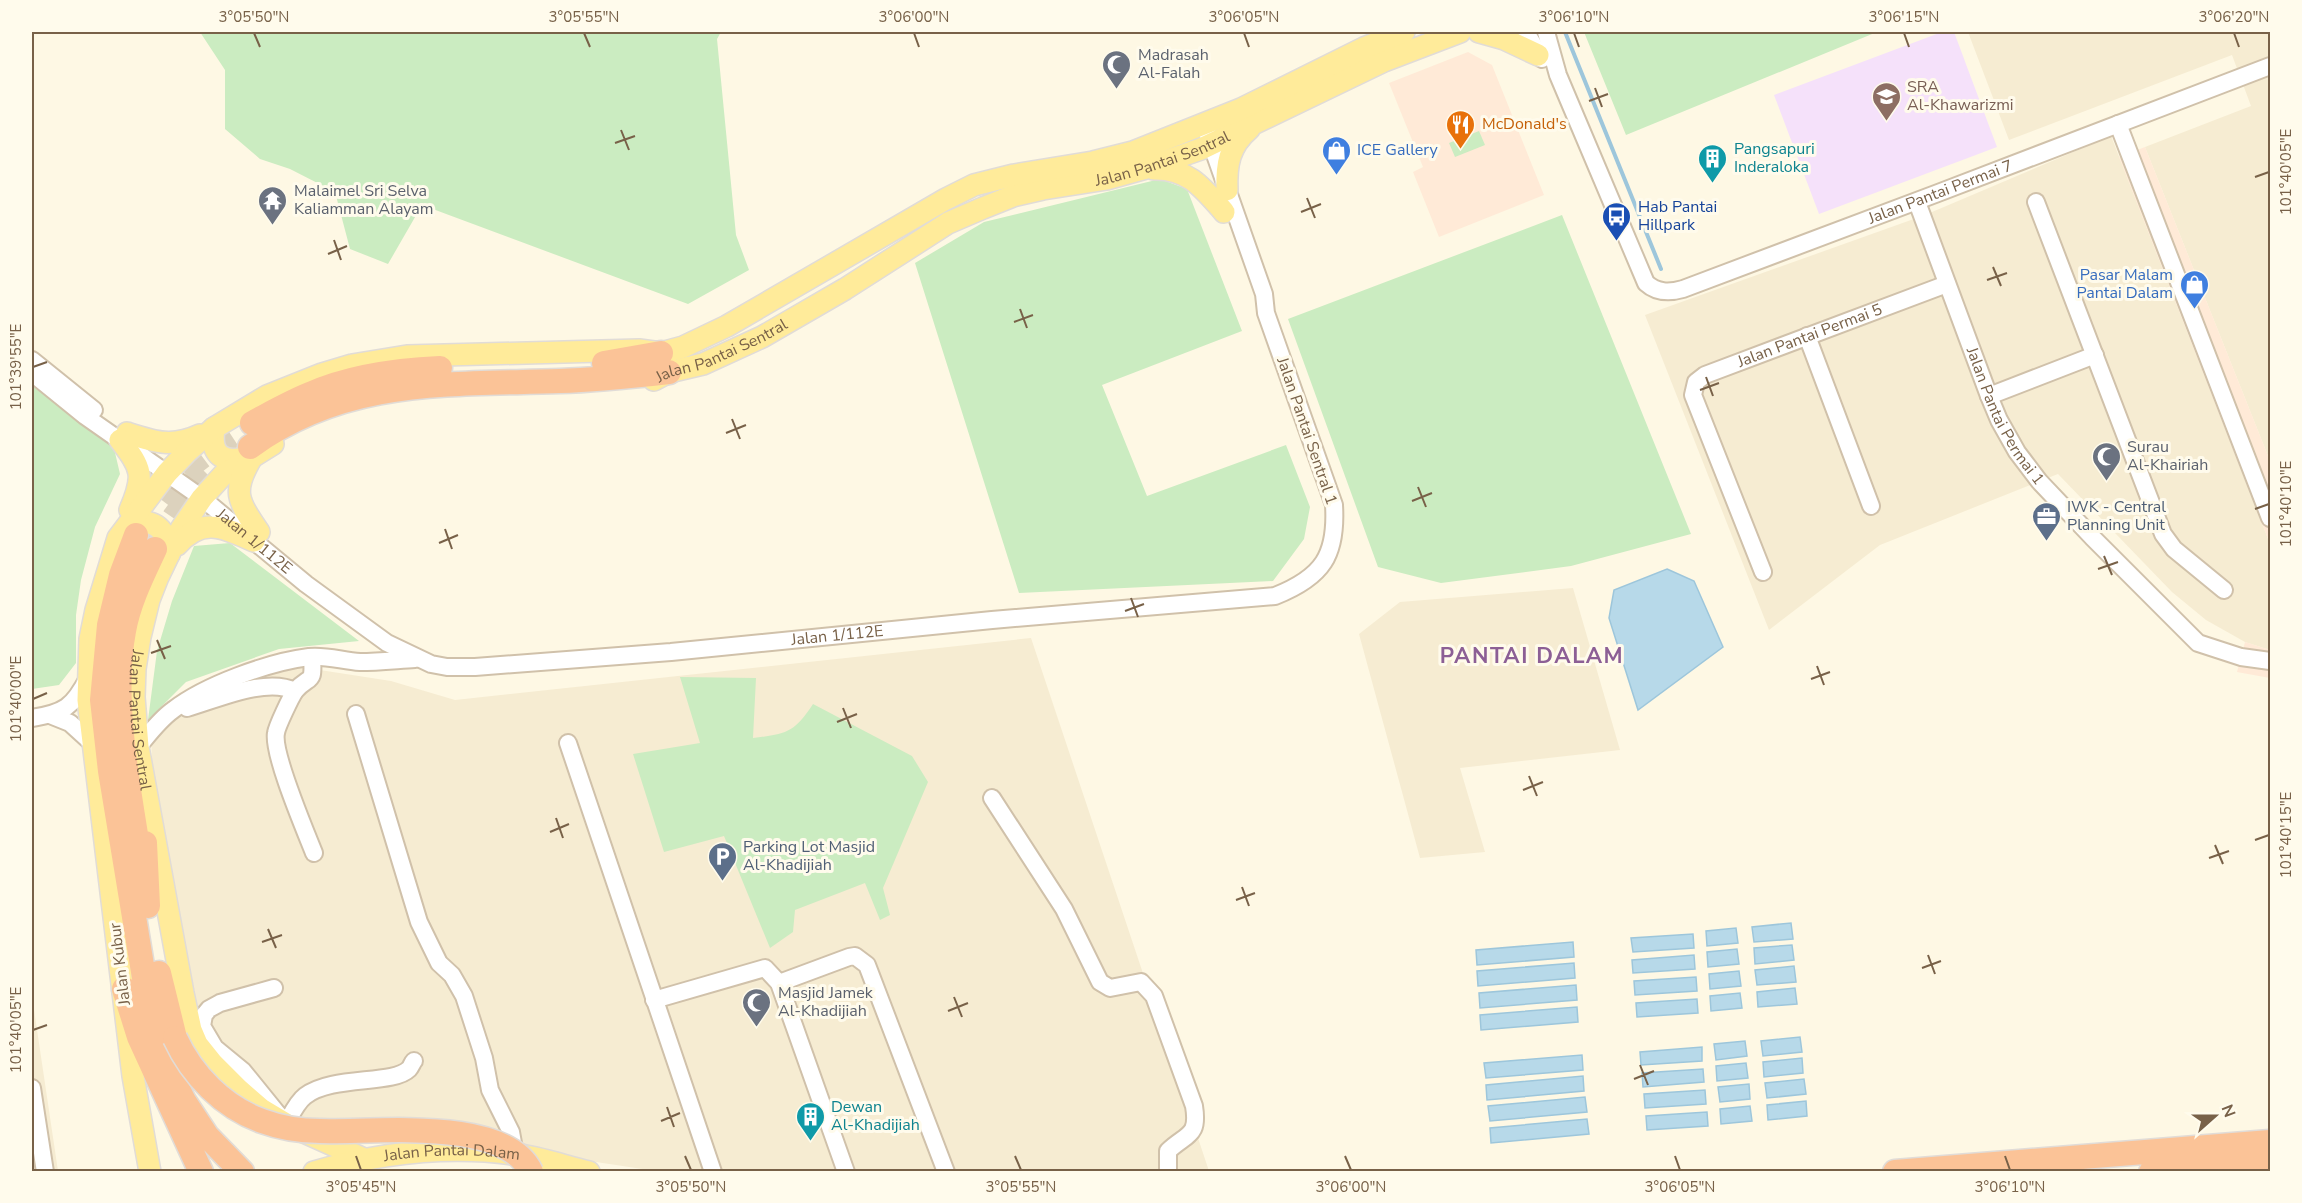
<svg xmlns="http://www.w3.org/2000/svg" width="2302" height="1203" viewBox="0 0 2302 1203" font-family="'Nunito Sans',sans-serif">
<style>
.residential{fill:#f6ecd2}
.commercial{fill:#ffead7}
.education{fill:#f5e1fa}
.green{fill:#cbecc1}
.water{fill:#b7d9e9;stroke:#9dc6db;stroke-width:1.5}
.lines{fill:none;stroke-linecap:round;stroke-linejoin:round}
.stream{stroke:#9dc6db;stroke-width:4}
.highway-tunnel{stroke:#dcd2bd;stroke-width:24;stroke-dasharray:24 12;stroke-linecap:butt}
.minor-casing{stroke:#d0c1aa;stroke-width:20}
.major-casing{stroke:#e1dcd7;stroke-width:24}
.highway-casing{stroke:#e1dcd7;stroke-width:27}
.minor{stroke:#fff;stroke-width:16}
.major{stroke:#ffeb9a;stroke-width:21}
.highway{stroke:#fbc397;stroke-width:24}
.highway-bridge-casing{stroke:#e1dcd7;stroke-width:27;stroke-linecap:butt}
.highway-bridge{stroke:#fbc397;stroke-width:24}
.ticks{fill:none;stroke:#786148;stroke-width:2}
.labels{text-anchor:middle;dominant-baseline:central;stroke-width:6;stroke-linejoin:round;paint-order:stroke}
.worship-label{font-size:16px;fill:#5b616d;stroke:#fffbec;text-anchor:start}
.education-label{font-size:16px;fill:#785e54;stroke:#fffbec;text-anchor:start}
.food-label{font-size:16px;fill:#c56008;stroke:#fffbec;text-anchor:start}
.culture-label{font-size:16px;fill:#0d838f;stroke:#fffbec;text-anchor:start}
.shop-label{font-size:16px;fill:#366cbe;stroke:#fffbec;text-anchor:start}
.street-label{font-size:16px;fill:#786148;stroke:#fffbec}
.transit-label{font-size:16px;fill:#164399;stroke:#fffbec;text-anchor:start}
.service-label{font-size:16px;fill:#4e5e75;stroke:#fffbec;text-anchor:start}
.district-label{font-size:22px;font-weight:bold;letter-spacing:1.5px;fill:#8c5f95;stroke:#fffbec}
.neatline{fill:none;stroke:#786148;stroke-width:2}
.ticks-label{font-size:15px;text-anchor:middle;fill:#786148}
</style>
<rect width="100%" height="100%" fill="#fef8e4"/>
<path class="residential" d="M1968,32H2270V461L2145,147L2251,106L2232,55L2009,140Z
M2111,136L2270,544V650L2245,642L2206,620L2172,592L2058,474L1880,545L1769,630L1645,315L1925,215Z
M1573,588L1620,750L1460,768L1485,852L1420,858L1359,634L1400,602Z
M1031,638L1209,1171L662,1172L537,1153L441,1134L352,1145L316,1140L203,1044L153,792L151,735L189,696L281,664L391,681L455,700Z
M32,996L58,1171H32Z"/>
<path class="commercial" d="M1468,52L1492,65L1544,195L1439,237L1413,172L1423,167L1389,83Z
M2145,147L2270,461V544L2119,157Z
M2245,642L2270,650V678L2237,672Z"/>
<path class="education" d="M1942,32H1954L1997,147L1819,214L1774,95Z"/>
<path class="green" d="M200,32H721L717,39L736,235L749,270L688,304L422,205L388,264L350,249L335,192L290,169L260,159L225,129V70Z
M1584,32H1877L1626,135Z
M1479,131L1485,145L1455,157L1449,143Z
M1160,179L1187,189L1242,331L1102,385L1147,496L1286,445L1310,507L1304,539L1273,581L1019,593L915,263L984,222Z
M1562,215L1691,534L1571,566L1441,583L1378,567L1288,319Z
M32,386L113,444L120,474L95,527L81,580L76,615V663L59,685L32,689Z
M230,543L359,641L279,649L186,682L148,720L157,651L172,601L194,546Z
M680,677L756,678L753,738C786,734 794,733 813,704L912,756L928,782L883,888L890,915L880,920L865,883L795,910L793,932L770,948L724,836L664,852L633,754L700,743Z"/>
<path class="water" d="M1667,569L1694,581L1723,647L1638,710L1609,618L1614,590Z
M1791,923L1793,939L1754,942L1752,927Z
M1736,928L1738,943L1707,946L1706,931Z
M1693,934L1694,948L1633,952L1631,938Z
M1573,942L1574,957L1477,965L1476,950Z
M1792,945L1794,960L1755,964L1754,948Z
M1737,949L1739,964L1708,967L1707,952Z
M1694,955L1695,969L1633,973L1632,960Z
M1574,963L1575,978L1478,986L1477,971Z
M1794,966L1796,982L1757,985L1755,970Z
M1739,971L1741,986L1710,989L1709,974Z
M1696,977L1697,991L1635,995L1634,981Z
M1576,985L1577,1000L1480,1008L1479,993Z
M1795,988L1797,1004L1758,1007L1757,992Z
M1740,993L1742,1008L1711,1011L1710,996Z
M1697,999L1698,1013L1637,1017L1636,1003Z
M1577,1007L1578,1022L1481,1030L1480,1015Z
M1800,1037L1802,1052L1763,1056L1761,1041Z
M1745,1041L1747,1056L1716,1060L1714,1044Z
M1702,1047V1061L1641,1065L1640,1052Z
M1582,1055L1583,1070L1486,1078L1484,1063Z
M1802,1058L1803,1073L1764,1077L1763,1062Z
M1746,1063L1748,1078L1717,1081L1716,1066Z
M1703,1069L1704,1082L1643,1087L1642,1073Z
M1583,1076L1584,1091L1487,1100L1486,1085Z
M1804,1079L1806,1094L1767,1098L1765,1083Z
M1749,1084L1750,1099L1720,1102L1718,1087Z
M1705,1090L1706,1104L1645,1108L1644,1094Z
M1585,1097L1587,1112L1490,1121L1488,1106Z
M1806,1101L1807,1116L1768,1120L1767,1105Z
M1750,1106L1752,1121L1721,1124L1720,1109Z
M1707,1112L1708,1126L1647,1130L1646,1116Z
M1587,1119L1589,1134L1491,1143L1490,1128Z"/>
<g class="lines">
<path class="stream" d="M1565,32L1661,269"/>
<path class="highway-tunnel" d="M159,498C183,466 219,445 252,423
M155,549C169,521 186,499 209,476"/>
<defs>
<g id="minor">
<path d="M1526,32L1542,59"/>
<path id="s1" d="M1546,32L1558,75L1646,283C1657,293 1669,293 1683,289C1879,216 2075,141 2270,66"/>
<path d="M2118,124L2270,518"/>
<path id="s2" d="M1917,202L1989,396L1999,420L2017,452L2039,481L2092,537L2198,643L2241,657L2270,661"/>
<path d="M2036,202L2163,534L2174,549L2224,590"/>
<path d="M1807,336L1871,506"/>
<path d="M32,360L94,410"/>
<path id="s3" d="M32,373L85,416L202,498L306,584L387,643L431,664L447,667H475L671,652L992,620L1275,596C1323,577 1337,555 1334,505L1266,313L1264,294L1207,132"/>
<path d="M1989,396L2095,355"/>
<path id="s4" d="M1763,572L1693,395L1696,382L1705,375L1947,284"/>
<path d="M312,657C314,686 310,674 295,691C291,697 277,726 276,733C272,753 305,830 314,853"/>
<path d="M187,708C218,699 266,677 295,691"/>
<path d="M356,714L419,922L439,963L452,975L464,996L484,1058L490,1090L511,1132L515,1154"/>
<path d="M50,715L70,723L92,743"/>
<path d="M32,718C64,713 73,707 88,678"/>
<path d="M568,743L713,1172"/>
<path d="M138,747C149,734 159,720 173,710C205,685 269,662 309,657C326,655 343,661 360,662C378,662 397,660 415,659"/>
<path d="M992,798L1064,909L1100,982L1110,988L1141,982L1154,996L1194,1106C1199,1137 1187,1133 1168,1151V1172"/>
<path d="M779,983L849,957L855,956L867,965L946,1172"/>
<path d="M274,988L220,1003L209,1009L204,1015L202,1026L215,1048L243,1071L286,1124C291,1115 297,1102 305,1096C332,1075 393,1085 409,1069C411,1067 412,1063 414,1061"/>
<path d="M654,1000L765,968L779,983L846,1172"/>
<path d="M32,1088L45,1172"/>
</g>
<g id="major">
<path d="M1479,32L1504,39L1538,55"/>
<path d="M1154,169C1188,168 1203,188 1224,212"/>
<path d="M1227,190C1226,165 1229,146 1249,129"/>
<path id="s5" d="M654,380L669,372L703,364L762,337L845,289L948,223L983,208L1013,196L1043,189L1107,179L1143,169L1201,149L1384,61L1460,32"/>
<path d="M214,428C210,456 223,464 249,457"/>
<path d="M127,433C155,442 172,448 200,435"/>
<path d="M120,440C142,469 145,475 130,510"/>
<path id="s6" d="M273,444L223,475L202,498L181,529L158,577L149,600L140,637L135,669L134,697L138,747L183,993L191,1030L197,1044L213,1064L238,1089L261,1109L286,1124L364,1159"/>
<path d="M252,457C231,492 238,501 259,532"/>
<path d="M123,534L140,522C161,521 168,537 169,554"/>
<path d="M177,545C203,516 224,528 254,541"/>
<path d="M150,1172L133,1076L88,700L90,639L96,610L118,538L167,473L187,452L214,428L267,396L322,374L352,365L407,356L639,350L661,353L683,347L727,326L946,199L974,185L1014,175L1093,162L1133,152L1241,109L1364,48L1404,32"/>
<path id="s7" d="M314,1172C380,1153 446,1145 513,1154C539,1157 564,1166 589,1172"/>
</g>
<path id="highway" d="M604,363L661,353
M252,423C271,413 290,402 310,394C350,376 396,370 440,368
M250,447C346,377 449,385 560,381C597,380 633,376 669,372
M136,535L121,575L109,625L102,700L110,771L149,1008L166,1065L184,1101L207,1136L242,1172
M145,843L148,906
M140,859C129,789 111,700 124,631C129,602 143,575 155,549
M159,973L175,1038
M124,989L139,1037L201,1172
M1895,1172L2270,1142
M2151,1172L2270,1160"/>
</defs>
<use href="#minor" class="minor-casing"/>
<use href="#major" class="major-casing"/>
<use href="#highway" class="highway-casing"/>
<use href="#minor" class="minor"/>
<use href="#major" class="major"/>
<use href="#highway" class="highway"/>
<defs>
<path id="highway-bridge" d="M175,1038C192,1075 223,1107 262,1121C281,1128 301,1131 320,1131C373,1133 505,1116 531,1172"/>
</defs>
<use href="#highway-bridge" class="highway-bridge-casing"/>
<use href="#highway-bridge" class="highway-bridge"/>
</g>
<path class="ticks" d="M254,33L260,47M584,33L590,47M914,33L919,47M1244,33L1249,47M1574,33L1579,47M1904,33L1909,47M2234,33L2239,47M1595,88L1602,107M1589,101L1608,94M621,130L629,150M615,143L635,136M2255,177L2269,172M1307,198L1315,218M1301,212L1321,204M334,240L341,260M328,254L347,246M1993,267L2001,286M1987,280L2007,273M1020,309L1027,328M1014,322L1033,315M33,367L47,362M1706,377L1713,396M1700,390L1719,383M732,419L740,439M726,433L746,425M1418,487L1426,507M1412,501L1432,493M2255,509L2269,504M445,529L452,549M439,543L458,535M2104,556L2112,575M2098,569L2118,562M1131,598L1138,617M1125,611L1144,604M157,640L165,659M151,653L171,646M1817,666L1824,685M1811,679L1830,672M33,699L47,693M843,708L851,728M837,722L857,714M1529,776L1537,796M1523,790L1543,782M556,818L563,838M550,832L569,824M2255,840L2269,835M2215,845L2223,864M2209,858L2229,851M1242,887L1249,906M1236,900L1255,893M268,929L276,948M262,942L282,935M1928,955L1935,974M1922,968L1941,961M954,997L962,1017M948,1011L968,1003M33,1030L47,1025M1640,1065L1648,1085M1634,1079L1654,1071M667,1107L674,1127M661,1121L680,1113M356,1156L361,1170M685,1156L691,1170M1015,1156L1021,1170M1345,1156L1351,1170M1675,1156L1680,1170M2005,1156L2010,1170"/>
<defs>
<symbol id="mosque-pin" viewBox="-11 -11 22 30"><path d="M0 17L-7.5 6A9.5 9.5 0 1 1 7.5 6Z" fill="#6b7280" stroke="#fffbec"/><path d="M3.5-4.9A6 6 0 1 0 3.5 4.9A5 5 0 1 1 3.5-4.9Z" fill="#fff"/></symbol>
<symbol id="school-pin" viewBox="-11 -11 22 30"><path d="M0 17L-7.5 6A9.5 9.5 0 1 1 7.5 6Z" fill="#8d6e63" stroke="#fffbec"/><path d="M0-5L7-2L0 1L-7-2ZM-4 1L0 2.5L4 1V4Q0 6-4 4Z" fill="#fff"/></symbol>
<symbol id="restaurant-pin" viewBox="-11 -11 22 30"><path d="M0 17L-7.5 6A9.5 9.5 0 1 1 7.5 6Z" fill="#e8710a" stroke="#fffbec"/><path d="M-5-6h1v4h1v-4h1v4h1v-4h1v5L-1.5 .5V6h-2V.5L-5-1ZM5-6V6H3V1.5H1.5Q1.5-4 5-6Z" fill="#fff"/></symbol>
<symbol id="shop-pin" viewBox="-11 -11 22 30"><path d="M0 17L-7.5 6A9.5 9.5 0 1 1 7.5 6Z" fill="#3f7fe0" stroke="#fffbec"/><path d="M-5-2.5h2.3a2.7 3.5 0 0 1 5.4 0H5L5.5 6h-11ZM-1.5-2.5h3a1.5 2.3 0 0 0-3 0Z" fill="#fff"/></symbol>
<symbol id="building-pin" viewBox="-11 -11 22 30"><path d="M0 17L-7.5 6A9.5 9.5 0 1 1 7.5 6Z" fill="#0f9aa8" stroke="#fffbec"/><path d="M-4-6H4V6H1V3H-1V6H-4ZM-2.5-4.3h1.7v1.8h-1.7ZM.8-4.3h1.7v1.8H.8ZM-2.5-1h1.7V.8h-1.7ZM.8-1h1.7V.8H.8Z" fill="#fff"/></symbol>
<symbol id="temple-pin" viewBox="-11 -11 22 30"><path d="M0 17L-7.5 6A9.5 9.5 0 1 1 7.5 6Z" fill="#6b7280" stroke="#fffbec"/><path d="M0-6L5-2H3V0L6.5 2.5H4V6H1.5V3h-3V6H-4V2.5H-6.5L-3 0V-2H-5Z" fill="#fff"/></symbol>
<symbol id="bus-pin" viewBox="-11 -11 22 30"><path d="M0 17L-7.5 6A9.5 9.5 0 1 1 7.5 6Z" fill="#1a4fb4" stroke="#fffbec"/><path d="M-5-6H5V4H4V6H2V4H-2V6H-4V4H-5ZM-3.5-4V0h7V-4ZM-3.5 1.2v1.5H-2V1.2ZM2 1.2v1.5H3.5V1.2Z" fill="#fff"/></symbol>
<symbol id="office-pin" viewBox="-11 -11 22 30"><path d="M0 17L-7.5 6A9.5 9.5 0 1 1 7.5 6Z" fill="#5c6f8a" stroke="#fffbec"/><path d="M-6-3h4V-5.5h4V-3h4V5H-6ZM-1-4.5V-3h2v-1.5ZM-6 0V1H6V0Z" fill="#fff"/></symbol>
<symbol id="parking-pin" viewBox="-11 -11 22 30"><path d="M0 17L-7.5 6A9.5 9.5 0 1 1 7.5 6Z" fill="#5c6f8a" stroke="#fffbec"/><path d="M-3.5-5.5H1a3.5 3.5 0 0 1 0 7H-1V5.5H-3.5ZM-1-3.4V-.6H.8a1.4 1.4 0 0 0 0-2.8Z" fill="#fff"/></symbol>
</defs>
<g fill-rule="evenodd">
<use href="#mosque-pin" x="1100" y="48" width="33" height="45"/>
<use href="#school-pin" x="1870" y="80" width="33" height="45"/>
<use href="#restaurant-pin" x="1444" y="108" width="33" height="45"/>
<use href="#shop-pin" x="1320" y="134" width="33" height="45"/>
<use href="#building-pin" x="1696" y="142" width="33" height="45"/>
<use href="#temple-pin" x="256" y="184" width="33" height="45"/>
<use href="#bus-pin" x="1600" y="200" width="33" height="45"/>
<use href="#shop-pin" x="2178" y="268" width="33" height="45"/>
<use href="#mosque-pin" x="2090" y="440" width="33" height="45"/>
<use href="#office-pin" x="2030" y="500" width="33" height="45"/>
<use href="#parking-pin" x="706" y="840" width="33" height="45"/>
<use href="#mosque-pin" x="740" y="986" width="33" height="45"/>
<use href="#building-pin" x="794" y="1100" width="33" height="45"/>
</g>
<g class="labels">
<g class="worship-label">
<text x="1138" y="55">Madrasah<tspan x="1138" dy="18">Al-Falah</tspan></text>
<text x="294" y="191">Malaimel Sri Selva<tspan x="294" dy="18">Kaliamman Alayam</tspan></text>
<text x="2127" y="447">Surau<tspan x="2127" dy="18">Al-Khairiah</tspan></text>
<text x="778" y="993">Masjid Jamek<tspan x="778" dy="18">Al-Khadijiah</tspan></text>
</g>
<g class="education-label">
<text x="1907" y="87">SRA<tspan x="1907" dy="18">Al-Khawarizmi</tspan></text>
</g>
<g class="food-label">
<text x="1482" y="124">McDonald's</text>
</g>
<g class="culture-label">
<text x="1734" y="149">Pangsapuri<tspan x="1734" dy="18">Inderaloka</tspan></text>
<text x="831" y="1107">Dewan<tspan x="831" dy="18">Al-Khadijiah</tspan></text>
</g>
<g class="shop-label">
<text x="1357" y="150">ICE Gallery</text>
<text x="2173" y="275" text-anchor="end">Pasar Malam<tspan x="2173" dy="18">Pantai Dalam</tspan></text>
</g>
<g class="street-label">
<text stroke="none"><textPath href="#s5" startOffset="560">Jalan Pantai Sentral</textPath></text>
<text stroke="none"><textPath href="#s1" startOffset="585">Jalan Pantai Permai 7</textPath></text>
<text stroke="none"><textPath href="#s4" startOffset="327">Jalan Pantai Permai 5</textPath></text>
<text stroke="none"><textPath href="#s5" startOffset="74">Jalan Pantai Sentral</textPath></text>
<text stroke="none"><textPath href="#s2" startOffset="232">Jalan Pantai Permai 1</textPath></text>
<text transform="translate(1307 431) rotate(71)">Jalan Pantai Sentral 1</text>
<text stroke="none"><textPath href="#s3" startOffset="279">Jalan 1/112E</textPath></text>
<text stroke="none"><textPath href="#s3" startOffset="903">Jalan 1/112E</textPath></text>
<text stroke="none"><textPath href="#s6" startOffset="327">Jalan Pantai Sentral</textPath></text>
<text transform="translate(120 964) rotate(-97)">Jalan Kubur</text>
<text stroke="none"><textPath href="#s7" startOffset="140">Jalan Pantai Dalam</textPath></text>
</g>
<g class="transit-label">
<text x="1638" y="207">Hab Pantai<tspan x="1638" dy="18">Hillpark</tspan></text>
</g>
<g class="service-label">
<text x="2067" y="507">IWK - Central<tspan x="2067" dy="18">Planning Unit</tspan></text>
<text x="743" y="847">Parking Lot Masjid<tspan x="743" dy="18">Al-Khadijiah</tspan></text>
</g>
<g class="district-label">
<text x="1532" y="656">PANTAI DALAM</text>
</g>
</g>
<rect width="2302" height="1203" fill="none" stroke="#fffbec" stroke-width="66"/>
<g transform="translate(2215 1116) rotate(69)" stroke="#fffbec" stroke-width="4.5" paint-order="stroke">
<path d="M0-4.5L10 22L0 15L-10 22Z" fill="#786148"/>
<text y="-9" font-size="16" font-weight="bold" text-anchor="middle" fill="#786148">N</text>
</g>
<rect x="33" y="33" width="2236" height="1137" class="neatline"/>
<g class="ticks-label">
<text x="254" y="22">3°05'50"N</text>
<text x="584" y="22">3°05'55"N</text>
<text x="914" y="22">3°06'00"N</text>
<text x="1244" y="22">3°06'05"N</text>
<text x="1574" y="22">3°06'10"N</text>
<text x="1904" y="22">3°06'15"N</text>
<text x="2234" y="22">3°06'20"N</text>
<text transform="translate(2286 172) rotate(-90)" y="5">101°40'05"E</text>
<text transform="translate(16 367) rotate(-90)" y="5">101°39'55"E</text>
<text transform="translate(2286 504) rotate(-90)" y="5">101°40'10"E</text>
<text transform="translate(16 699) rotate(-90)" y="5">101°40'00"E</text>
<text transform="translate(2286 835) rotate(-90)" y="5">101°40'15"E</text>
<text transform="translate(16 1030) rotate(-90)" y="5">101°40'05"E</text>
<text x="361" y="1192">3°05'45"N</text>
<text x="691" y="1192">3°05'50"N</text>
<text x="1021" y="1192">3°05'55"N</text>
<text x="1351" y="1192">3°06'00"N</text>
<text x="1680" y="1192">3°06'05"N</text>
<text x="2010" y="1192">3°06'10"N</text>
</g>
</svg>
